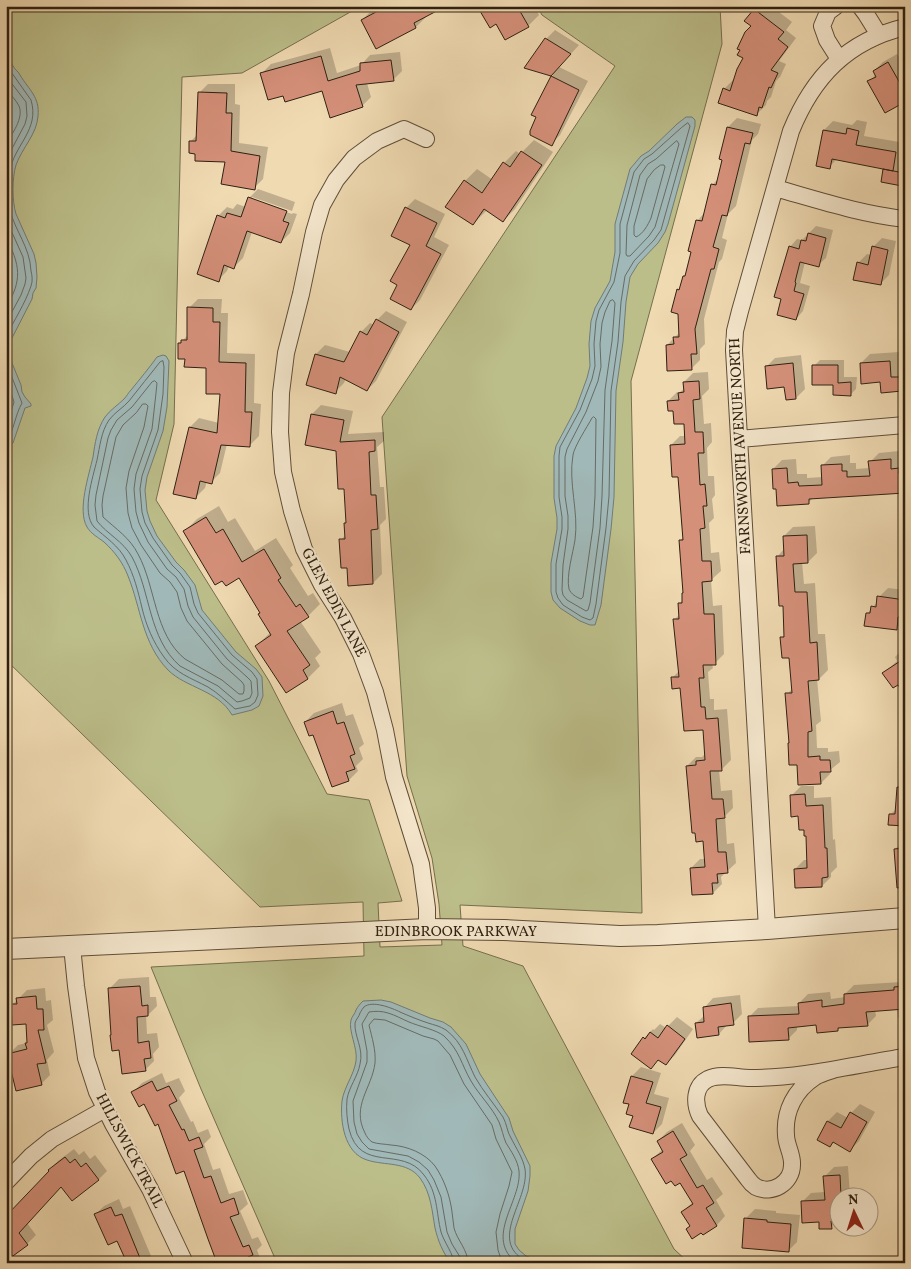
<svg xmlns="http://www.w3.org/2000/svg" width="911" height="1269" viewBox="0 0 911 1269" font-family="Vollkorn,serif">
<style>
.green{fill:#bcbe8a;stroke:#756f4e}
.water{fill:#a0b8b7;stroke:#727b75}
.shadow{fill:#0003}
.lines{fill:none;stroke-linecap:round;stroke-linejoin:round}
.shore{stroke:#676c64;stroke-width:1}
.building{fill:#d5907a;stroke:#2e2011}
.minor-casing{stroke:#5e4e39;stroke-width:18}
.tertiary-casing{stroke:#5e4e39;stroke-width:22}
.minor{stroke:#f5e7cd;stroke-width:16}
.tertiary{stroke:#f5e7cd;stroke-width:20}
.labels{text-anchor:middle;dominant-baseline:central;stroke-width:4.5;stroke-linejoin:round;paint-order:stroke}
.street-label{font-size:15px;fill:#2e2011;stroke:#f5e7cd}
</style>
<rect width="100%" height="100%" fill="#f0dab2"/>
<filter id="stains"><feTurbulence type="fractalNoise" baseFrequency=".004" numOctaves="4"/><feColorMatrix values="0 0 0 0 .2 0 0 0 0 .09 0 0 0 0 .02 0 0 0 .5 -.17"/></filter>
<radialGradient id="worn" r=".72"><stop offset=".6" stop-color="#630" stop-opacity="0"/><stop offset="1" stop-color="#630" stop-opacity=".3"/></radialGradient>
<path class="green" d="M6,6H361L242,73L182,77L174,424L156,500L269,681L327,794L369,800L402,901L378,903L380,947L442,945L439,904L432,858L407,776L382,417L615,66L542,15L537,6H720L722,44L631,381L642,913L460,905L463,946L523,966L674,1249L689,1263H277L201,1089L151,967L364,956L363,902L260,907L6,660Z"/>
<path class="water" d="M6,16L8,17C11,33 5,51 13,66C15,70 19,72 20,75C29,90 40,97 38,116C37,134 22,148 16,165C12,178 12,201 16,214L34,254L36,263L37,277L36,288L33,293L32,299L11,340L9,348L12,363L21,385L22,392L25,397L31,404V406L25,408L13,443L6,450Z
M686,117H692L695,120V126L668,224L665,232L658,243L638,264L630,277L626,302L623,342L616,391L614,497L611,529L601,605L595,625H590L580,621L560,608L553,600L551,592V563L557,529V518L554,498V456L556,446L576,408L587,378L590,366L589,344L591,321L595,308L610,281L615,252V224L630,169L641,156L649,151L677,124Z
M163,355L166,356L169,361L167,407L163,431L147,477L145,490L147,511L150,521L157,536L176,562L184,570L195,585L202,610L236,652L256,669L262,677L263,696L259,706L252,710L232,715C218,690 186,688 168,670C142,643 141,608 128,576C123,563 115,552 104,542C99,538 91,534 87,527C77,510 89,475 93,457C95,443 97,429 105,417C110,410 118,405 124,399C127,396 128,393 131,390C140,379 149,368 157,357Z
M381,1000L391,1002L430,1018L443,1022L451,1027L466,1044L480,1074L509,1118L513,1131L530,1166V1176L528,1191L515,1229V1244L519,1250L526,1256L545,1263H451C443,1253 438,1241 435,1228C432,1211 431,1193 420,1178C407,1161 385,1166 367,1160C344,1153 340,1121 342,1101C344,1087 354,1075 356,1061C358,1048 348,1031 351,1020C352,1016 355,1014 356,1010C358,1006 360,1004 363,1001Z"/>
<path class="shadow" d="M379,6H443L425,15L426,17L416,27L362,20L373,9Z
M479,6H534L539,15L528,26L496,23Z
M758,6H771L792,22L786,30L796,38L779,61L786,64L780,77L776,81L771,97L767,101L766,105L757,114L724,89L733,80H735L744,57L752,25L755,10Z
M555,30L579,45L559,67L588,81L560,135L551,144L538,117L533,114L553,75L526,67L546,39Z
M330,48L337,73L361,65L370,55L400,52L402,71L393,80L367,83L371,97L362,106L323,90L284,95L262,73L271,64Z
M897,54L905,68V100L869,82L876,74L874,71L883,62Z
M208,84H235V104L240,105L239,143L268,147L263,179L254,188L226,160L196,152L190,142L198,134L199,93Z
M737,118L761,124L758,134L752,140L736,206L728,214L722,238L727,240L722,259L719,262L704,319L705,344L700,349V360L691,369L667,345L680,332L678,290L682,286L684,276L687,274L698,220L705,212L712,185L719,178L728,127Z
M857,120L867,122L864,136L905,143V181L902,184L885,168L837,159L829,167L824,130L833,121L852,125Z
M534,140L553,152L515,209L503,221L487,210L473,224L465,181L477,169L493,180L504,163L516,151L520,154Z
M258,189L295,202L292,211L252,197V200L292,214L293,213L297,214L290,233L281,242L252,232L243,258L234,267L229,266L227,271L218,280V216L227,207L233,209L237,204L246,207L249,198Z
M415,199L445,214L434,237L449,245L420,300L411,309L399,284L411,245L406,208Z
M816,226L833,230L826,258L818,265L805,262L800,283L810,286L803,311L796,319L790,247L797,239L802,240Z
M882,238L896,241L889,275L880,284L858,263L867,254L871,255L873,247Z
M905,274V285L902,284L903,276Z
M198,299H222L221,313H228L227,353L255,354L254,403L261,404L259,436L250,445L227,444L220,473L211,482L207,481L205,488L196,497L175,493L190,427L199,418L219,423L222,393L208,366L186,358L179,344L188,335L189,308Z
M386,311L407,322L376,381L367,390L346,378L344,383L335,392L316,354L325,345L350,352L361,332L370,323L374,325L377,320Z
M899,352L900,369H905V390L882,391V381L861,363L870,354Z
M801,355L805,389L796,398L766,367L775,358Z
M820,360H844V377H857L856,389L851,394L835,384L814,366Z
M708,372L709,389L702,396L704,424L711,423L712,442L707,448L708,476H714L715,495L712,499L714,518L709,523L711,553L719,552L721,571L711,580L713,606L722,605L724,654L715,663L712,664L713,668L708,672L710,699H714V710L727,709L731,760L722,769L719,770L721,791L732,790L733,808L725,816L727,844L734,843L736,863L721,877L722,884L713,893L691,868L700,859H706L704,840L687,766L696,757H702L706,753L704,728L681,687L672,678L679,671L674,620L680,614L679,604L683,600L684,593L680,541L684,536L679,476L671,445L680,436H686L685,422L668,401L677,392H680L685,388L684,382L693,373Z
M321,405L353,411L348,434L384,432V441L377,447L380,487H384L386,519L380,525L382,574L373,583L348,567L341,540L346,534L347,523L345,488L337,450L312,414Z
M899,451L900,461L905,460V500H902L901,492L814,497L808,503L777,487L773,469L782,460L796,459L797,474H807V478L823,477L822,466L831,457L850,455V463H856V469L870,468V462L879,453Z
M219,506L228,522L235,518L255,551L276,538L293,565L290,568L308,596L313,593L320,604L308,616L300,621L321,652L315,658L320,666L308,678L287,692L256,646L271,632L261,612L239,576L185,531L197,519Z
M815,526L817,553L808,562H802L804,584L815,583L818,634H825L828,670L819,679H817L821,721L816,725L817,748H828V752L839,751L840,762L829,771L830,774L821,783L798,763L790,742L787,694L793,688L791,657L782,638L785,634L784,605L777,557L784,549V536L793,527Z
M905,554V564L901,558Z
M888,588L905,590V620L896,629L867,614L878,601L879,597Z
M905,647V693L898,684L884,673L897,661L895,657Z
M342,703L346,716L353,714L364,744L359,748L363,759L356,766L358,771L349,780L332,785L314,733L305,722L314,713Z
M905,757V825L891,814L896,809L899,779Z
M801,786H814V798L831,797L833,840L835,839L837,867L831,873V877L822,886L795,869L804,860H808L807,835L792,795Z
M905,843V881L895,849L901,844Z
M149,977L150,997H156L157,1006L148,1015H146L147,1034L157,1033L159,1047L153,1054L154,1061L145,1070L110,988L119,979Z
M905,978V1017L898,1018L897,1008L875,1010L876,1016L867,1025L841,1027L837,1030L817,1024L797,1026V1030L788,1039L749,1017L758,1008L799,1006V1003L808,994L830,992L831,999L845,997V994L854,985L901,982Z
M45,988L46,1001L51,1000L53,1020L47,1025L54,1052L47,1060L50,1075L41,1084L9,1054L18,1045L27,1043V1022L12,1005L27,990Z
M740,995L742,1014L733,1023L728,1024L719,1034L696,1023L705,1015L704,1008L713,998Z
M677,1017L693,1029L675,1055L666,1064L659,1059L651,1067L644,1038L653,1029L654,1030L660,1024L666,1028Z
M641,1067L661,1073L654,1094L669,1098L662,1124L653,1133L631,1104L632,1076Z
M162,1073L166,1083L179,1078L185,1091L179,1098L191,1122L193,1121L198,1133L208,1129L211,1137L204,1144L213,1170L220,1168L229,1194L243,1190L248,1204L240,1211L252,1239L258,1237L262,1245L257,1250L262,1263H219L185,1169L159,1122L145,1102L133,1092L142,1083Z
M905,1092V1107L903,1094Z
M860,1104L875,1112L859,1141L850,1150L835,1141L830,1146L818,1139L828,1121L837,1112L848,1118L851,1113Z
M682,1123L695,1145L690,1151L707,1180L712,1177L723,1194L716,1200L725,1216L717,1225L703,1233L691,1226L682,1212L693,1202L681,1181L652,1159L663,1149L658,1141L667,1132Z
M74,1149L79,1155L84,1151L90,1159L95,1155L107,1171L98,1180L62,1186L27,1223L36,1235L27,1244L6,1218L50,1171L49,1170L58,1161Z
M848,1166L850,1196H838V1220L831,1227L820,1220L802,1202L811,1193L825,1192V1176L834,1167Z
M119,1199L123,1209L130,1206L154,1263H122L126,1259L118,1239L96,1214L104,1206Z
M755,1209L776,1211V1213L800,1215L797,1242L788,1251L746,1218Z"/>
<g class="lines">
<path class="shore" d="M6,60L9,69L31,100C40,130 14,145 10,171C8,183 7,198 10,210C15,231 30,247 31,271C32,275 33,281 31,286C25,304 14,320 6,337
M6,76L26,102L27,116L25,124L6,160
M6,89C10,94 16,100 19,106C24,118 12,134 6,144
M688,123L690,126L661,230L654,240L634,261L625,276L621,302L618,342L611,391L609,496L606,528L596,604L593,618L590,620L582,617L563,605L558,598L556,592V564L562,529V517L559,497V456L560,447L580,410L592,379L595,366L594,344L596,321L599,310L614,282L620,253V224L634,172L644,159L652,154L681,128Z
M677,141L679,144L655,227L649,236L630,256H627L626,254L627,225L640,175L648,164L656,159L675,142Z
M661,165H664L665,167L651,218C648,225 643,234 636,237L634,235V226L647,179L654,170Z
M6,219L23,257L26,278L25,284L21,295L6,323
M6,237C20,265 23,280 6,307
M613,300L615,303L612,341L605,390L602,496L600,528L590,603L588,610L586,611L567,600L563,595L562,590L563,565L568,529V516L565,496V457L567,449L586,412L598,381L601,367L600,344L602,323L605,312L610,301Z
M163,361L164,367L163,394L158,430L142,476L140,489L142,512L145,523L153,538L172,565L180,573L190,587L194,604L198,613L232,655L252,672L257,679L258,695L255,702L250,706L235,709C226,701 218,693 208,687C191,678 175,673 164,657C153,642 146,625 142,608C138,591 134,575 126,560C119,546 105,537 94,527C81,512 93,477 97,460C100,446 101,432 109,420C115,412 123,408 129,401C139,388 150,375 160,362Z
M6,362L22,403C15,415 14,431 6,443
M6,377L14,402L6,428
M155,381L157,383L156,393L152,429L136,474L134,489L136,512L139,523L148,542L167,569L176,577L184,589L188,606L193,617L227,659L247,677L251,681L252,693L250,698L242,701L237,702L218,686L180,666C148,638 151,592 132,557C123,541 107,534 97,521L95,505L96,495L108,438L111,430L117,420L132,407L152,382Z
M143,404H146L148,406L144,427L129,471L126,488L128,513L132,528L141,545L160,573L170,582L177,592L181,608L187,621L222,664L242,682L244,685V691L243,694H239L222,680L185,659C154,634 156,587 138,554C130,538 116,529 103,517L102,505L103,496L116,437L123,425L136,413Z
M594,417L596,419L595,496L593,527L583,597L581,599C576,597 571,594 569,589C566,576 573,553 575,540C579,512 568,483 573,455C574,447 587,427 592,418Z
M454,1263C454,1255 444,1242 441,1232C436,1212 438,1193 424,1175C402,1145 360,1174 349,1129C347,1120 346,1109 347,1099C349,1087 358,1076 360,1064C364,1049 354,1036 355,1023C356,1019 359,1017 360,1013C361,1011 363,1008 364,1007C372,1000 392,1008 400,1012C409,1016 419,1020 428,1023C434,1025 440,1026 446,1030C463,1043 466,1059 475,1077C483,1091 494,1104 503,1117C507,1124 507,1132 511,1138C516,1148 523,1158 525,1169C530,1201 484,1243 530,1263
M461,1263L460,1257L452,1244L447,1232L441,1197L434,1180L428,1170L419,1162L408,1156L369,1149L362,1142L357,1134L354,1122L353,1101L367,1062V1051L362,1024L369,1012C375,1011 382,1011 388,1013C395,1015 402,1019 409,1022C418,1026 437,1030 444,1036C460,1051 461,1064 471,1081C479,1095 492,1107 499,1122C502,1129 503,1136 506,1143C511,1151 518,1161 519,1171C522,1201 483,1238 517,1263
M468,1263C468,1250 457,1240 454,1228C453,1223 453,1217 452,1212C450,1196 444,1179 435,1166C425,1153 407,1146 391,1145C385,1144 377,1144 372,1142C369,1140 366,1136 365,1133C351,1106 372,1088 375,1063C376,1050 372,1038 369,1025L374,1019L385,1020L423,1036L434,1039L438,1041L450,1055L464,1084L492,1125L496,1139L512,1172L509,1186L500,1214L496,1232L498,1250L500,1256L505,1263"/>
</g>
<path class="building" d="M387,6H446L414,23L416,28L376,49L361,20Z
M477,6H517L529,27L505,40L496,24L490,28Z
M754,9L784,32L778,39L788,47L771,70L778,73L771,88L769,87L762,108L759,107L757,116L718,103L723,88L730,91L737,69L743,58L737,55L740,50L737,49L745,32L751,26L744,21Z
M545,38L571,54L551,76L524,68Z
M321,56L328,81L360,71V63L391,60L394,81L356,85L363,107L330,118L322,91L285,102L283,96L268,100L260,73Z
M888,62L905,92V102L885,113L867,81L876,77L873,71Z
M551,76L579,90L552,146L530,135V131L536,117L531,115Z
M198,92L227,93L226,113H232L231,151L260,156L255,190L221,184L225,162L195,161V154L189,153V141H196Z
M727,127L753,133L750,144L745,143L727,216L722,215L713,247L719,249L714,269H711L695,329L697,354H691L692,370L667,371L666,345L674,344L673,337H679L678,314L671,312L677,289L679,290L683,276H685L691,252L688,251L696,220L702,221L711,184L716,185L722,160L719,159Z
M847,128L859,131L856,145L896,152L893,171L832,159L830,169L816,166L823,130L846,134Z
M521,151L542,165L503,222L484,209L473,225L445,207L464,180L482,193L503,162L510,167Z
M883,169L904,173L902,186L881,182Z
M248,197L287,211L283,221L289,223L281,243L247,231L234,269L224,265L219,282L197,274L217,215L225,218L227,213L241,217Z
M405,207L437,223L426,246L441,254L411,310L390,299L397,285L390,281L410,245L391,236Z
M808,233L826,238L819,267L800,262L795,282L796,283L794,291L804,294L796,320L777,315L781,299L774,297L789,246L799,249L801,240L806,241Z
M872,246L888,250L881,285L853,280L857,262L868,265Z
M187,307L213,308V322H220L219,362L246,363L245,412H252L250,447L221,445L212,484L200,481L196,499L173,494L189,427L217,433L220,394H206V368L184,367L185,359H178V343H181V340H187Z
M376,319L399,332L367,391L340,377L336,394L306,385L315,354L344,362L360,331L367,335Z
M890,361L891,377H901L902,391L881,393L880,382L861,384L860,363Z
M793,363L796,399L786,400L784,387L767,389L765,366Z
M812,365H838V383L851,382V396L833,395V385H812Z
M699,381L700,399L693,400L695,432H703L704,453H698L700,485L705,484L707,506H703L705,528L700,529L702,561H711L712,581L702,582L704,614H714L716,665H703L704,678H699L701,707H705L706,719L718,718L722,771H710L712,799H723L725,818L716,819L718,852H726L728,873L717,874L718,883H712L713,894L692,895L690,868L705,867L703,841L696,842L695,833H692L686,766L696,765V761L705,760L703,730L684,731L680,688L672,689L671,677H679L673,619H679L678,603H682V593H683L679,540H683L678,477H672L670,445L685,444L684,424H674L673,411H668L667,401L679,400L678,393L684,392L683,382Z
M311,414L344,420L340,442L375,440V451L369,452L371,495H376L378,529L371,530L373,584L348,586L347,568H341L339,539H345L344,523H346L344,489H338L336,451L305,445Z
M891,459V469L899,468V474L905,473V493L809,499V504L777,506L776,489H773L772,469L787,468L788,483L798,482L799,486L822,485L821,465L842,464V471H847V477L870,476L868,461Z
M206,517L216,533L223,529L242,562L264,549L281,578L278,580L296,607L300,604L309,617L287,631L310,665L303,670L308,679L286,693L255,646L271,635L258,614L260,613L239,578L226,586L222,581L215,585L183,531Z
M807,535L808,563L793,564L795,592H807L810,643L817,642L819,680L808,681L812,731L808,732V757L820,756V760H830L831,772H820L821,784L798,785L797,765H789L788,743H789L785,693H792L789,658H782L780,637H784L783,606H779L776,556H784L783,536Z
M877,596L905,600V618L898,617L897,630L864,626L866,613H870L871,606L876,607Z
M905,658V696L898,685L893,688L882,673Z
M333,711L337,724L344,722L355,754L350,756L355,769L346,772L349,781L332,787L313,735L309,736L304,722Z
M897,787L905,788V826L888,825L889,814H895Z
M805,794L806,806L823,805L825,848H827L828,877L822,878V887L795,888L794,869L807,868L806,836H804V830H799L798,816L791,817L790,795Z
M905,848V887L897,888L894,849Z
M140,986L142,1006L148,1005V1016L137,1017L138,1043L149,1041L151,1058L144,1059L146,1071L122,1074L119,1050L112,1051L110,1035H111L108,988Z
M905,986V1009L866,1012L868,1026L838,1028V1031L817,1033L816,1025L788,1028L789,1040L749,1042L748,1016L799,1014L798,1003L822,1000V1007L844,1004V994L894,990V987Z
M36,996L37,1009H43L44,1030H38L46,1063L37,1064L42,1085L16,1091L7,1054L27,1049L25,1043H27L26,1024L12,1025L11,1004H17L16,998Z
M731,1003L734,1025L718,1027L719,1035L697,1038L695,1023L704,1022L703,1007Z
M667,1025L685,1039L666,1065L658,1060L651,1069L631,1054L643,1037L645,1039L650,1032L658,1038Z
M631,1076L653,1082L646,1103L661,1107L653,1134L629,1127L633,1116L626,1114L629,1104L623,1103Z
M152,1081L157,1091L169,1086L177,1101L169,1105L182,1130L184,1129L189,1141L199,1137L203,1147L194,1150L204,1178L211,1176L221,1203L234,1198L239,1214L230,1217L243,1247L249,1245L253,1255L248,1257L250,1263H217L208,1239L184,1171L176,1174L158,1124L155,1126L144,1104L139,1107L131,1092Z
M850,1112L867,1122L850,1152L833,1142L830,1147L817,1140L827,1121L841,1128Z
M673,1131L687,1155L680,1159L697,1188L703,1185L714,1203L706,1208L717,1226L703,1235L701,1233L692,1239L686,1229L690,1226L681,1212L693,1204L680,1183L675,1186L671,1181L666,1184L651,1159L663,1152L657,1141Z
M65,1157L70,1163L75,1159L81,1167L86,1163L99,1180L72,1201L61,1187L19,1233L28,1245L6,1261V1216L49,1171L48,1170Z
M840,1175L841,1196H838V1221H831L832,1229H819V1222L802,1223L801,1201L825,1200L823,1176Z
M111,1207L115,1216L122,1214L142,1263H127L117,1241L108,1245L94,1214Z
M744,1218L767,1220V1222L791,1224L789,1252L742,1248Z"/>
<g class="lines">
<defs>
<path id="minor" d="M836,6L828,12L822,26L827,40L839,59
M860,6L866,14L879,35
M426,139L404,129L377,141L354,158L336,180L322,205L314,232L301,294L286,353L281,393L280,432L283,472L292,511L304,549L322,585L343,618L361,654L375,692L385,730L394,777L421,864L427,908V929
M775,188C818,200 860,214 905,219
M739,439L905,425
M767,929L734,350L735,331L740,311L791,131C813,77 847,41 905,27
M72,946L76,986L86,1058L97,1092L113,1124L150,1189L185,1263
M833,1070C827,1072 820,1074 815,1077C795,1090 784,1111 786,1135C786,1145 793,1155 792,1165C792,1183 772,1195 756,1187C753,1185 750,1182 748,1179L700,1116C694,1103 694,1086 708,1079C721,1073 737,1078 750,1078C802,1078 853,1065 905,1057
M6,1182L31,1156L52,1139L105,1109"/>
<path id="tertiary" d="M6,949L427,929L504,930L620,936L658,935L767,929L905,918"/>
</defs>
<use href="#minor" class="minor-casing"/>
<use href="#tertiary" class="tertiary-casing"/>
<use href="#minor" class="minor"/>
<use href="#tertiary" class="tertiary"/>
</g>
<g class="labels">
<g class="street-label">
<text transform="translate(741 446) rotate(-93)">FARNSWORTH AVENUE NORTH</text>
<text transform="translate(333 603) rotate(62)">GLEN EDIN LANE</text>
<text x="456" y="932">EDINBROOK PARKWAY</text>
<text transform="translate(129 1151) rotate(62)">HILLSWICK TRAIL</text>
</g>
</g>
<rect width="911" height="1269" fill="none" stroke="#f0dab2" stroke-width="25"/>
<rect x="8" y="8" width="896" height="1254" fill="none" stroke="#2e2011" stroke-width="2.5"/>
<rect x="12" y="12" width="886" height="1244" fill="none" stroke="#2e2011"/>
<g transform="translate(854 1212) rotate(356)"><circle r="24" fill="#f5e7cd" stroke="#a59782"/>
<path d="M0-4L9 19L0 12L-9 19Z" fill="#8f2418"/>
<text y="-8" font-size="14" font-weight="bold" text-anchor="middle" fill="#2e2011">N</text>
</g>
<rect width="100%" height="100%" filter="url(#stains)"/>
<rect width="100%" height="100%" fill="url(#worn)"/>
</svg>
